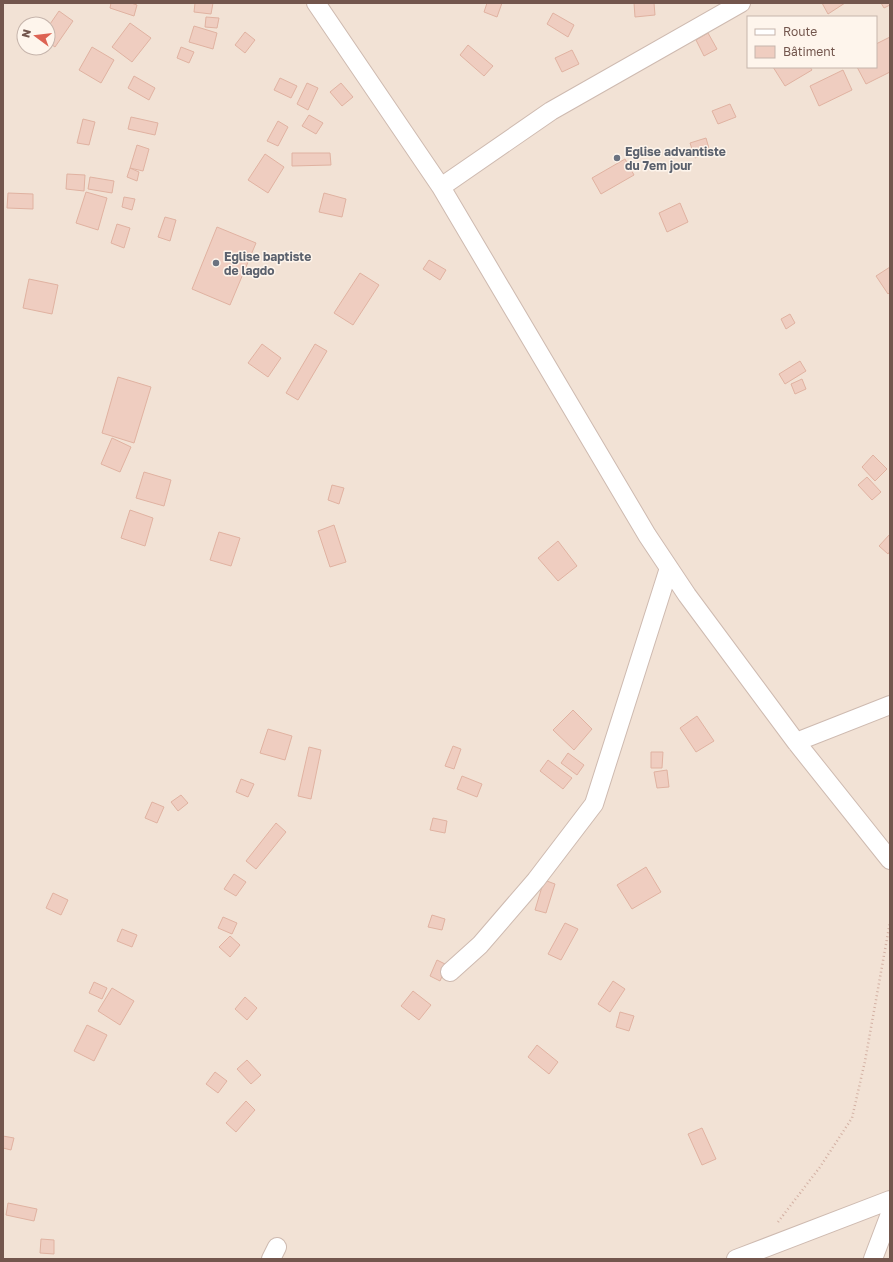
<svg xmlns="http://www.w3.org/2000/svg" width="893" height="1262" viewBox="0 0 893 1262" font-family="'Golos Text',sans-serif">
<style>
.residential{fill:#f2e2d5;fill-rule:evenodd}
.building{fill:#efcdc0;stroke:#e0b2a1}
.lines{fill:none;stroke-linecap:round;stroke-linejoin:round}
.minor-casing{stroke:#cebab0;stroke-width:20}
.path{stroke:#d3b0a3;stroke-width:2.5;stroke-dasharray:1 3;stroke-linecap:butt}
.minor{stroke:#fff;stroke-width:18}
.worship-dot{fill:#6b7280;stroke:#fef5ec;stroke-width:1.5}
.labels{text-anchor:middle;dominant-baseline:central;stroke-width:3;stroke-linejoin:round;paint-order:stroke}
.worship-label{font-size:12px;font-weight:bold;fill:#5b616d;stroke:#fef5ec;text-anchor:start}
</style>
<rect width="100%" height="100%" fill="#fbf1e6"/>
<path class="residential" d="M3,3H890V1259H3ZM748,17H876V67H748ZM24,24H48V48H24Z"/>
<path class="building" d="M111,3H131L137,5L134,16L110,8Z
M195,3H213L211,14L194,12Z
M487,3H502L497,17L484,12Z
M634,3H654L655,15L635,17Z
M822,3H845L828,14Z
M881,3H890V5L884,8Z
M59,11L73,21L55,47L48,42V27Z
M553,13L574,25L568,37L547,24Z
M206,17L219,18L217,28L205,27Z
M130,23L151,38L132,62L112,47Z
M194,26L217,33L213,49L189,42Z
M245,32L255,40L245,53L235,45Z
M708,33L717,49L704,56L696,40Z
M890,37V72L866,84L857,67H876V44Z
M468,45L493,66L484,76L460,55Z
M92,47L114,60L101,83L79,70Z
M181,47L194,52L189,63L177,58Z
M572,50L579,64L562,72L555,58Z
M773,67H810L812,70L785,86Z
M843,70L852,90L819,106L810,86Z
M134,76L155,88L149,100L128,88Z
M280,78L297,86L291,98L274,90Z
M307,83L318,88L308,110L297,104Z
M341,83L353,97L342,106L330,92Z
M730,104L736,117L718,124L712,111Z
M309,115L323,123L316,134L302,126Z
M131,117L158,123L155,135L128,129Z
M83,119L95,122L89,145L77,143Z
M278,121L288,127L278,146L267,141Z
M706,138L710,152L695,158L690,143Z
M137,145L149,149L143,171L130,168Z
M292,153H330L331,165L292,166Z
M265,154L284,167L268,193L248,180Z
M625,159L634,175L601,194L592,178Z
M130,168L139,172L137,181L127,177Z
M67,174L85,175L84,191L66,189Z
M90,177L114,181L112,193L88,189Z
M86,192L107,198L98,230L76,223Z
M8,193L33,194V209L7,208Z
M324,193L346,199L342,217L319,212Z
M124,197L135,199L132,210L122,207Z
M680,203L688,222L667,232L659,213Z
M165,217L176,220L170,241L158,237Z
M117,224L130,228L124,248L111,243Z
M217,227L256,243L230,305L192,289Z
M429,260L446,270L440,280L423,269Z
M890,267V292L888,294L876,276Z
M360,273L379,285L353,325L334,313Z
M29,279L58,285L52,314L23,308Z
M790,314L795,323L786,329L781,319Z
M262,344L281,358L268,377L248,363Z
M315,344L327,351L298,400L286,393Z
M800,361L806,371L785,384L779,374Z
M118,377L151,387L134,443L102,433Z
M802,379L806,389L795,394L791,384Z
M112,438L131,447L120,472L101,464Z
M873,455L887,469L875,481L862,467Z
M144,472L171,480L164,506L136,498Z
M867,477L881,492L872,500L858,485Z
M332,485L344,488L339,504L328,500Z
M130,510L153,518L145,546L121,538Z
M334,525L346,562L330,567L318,531Z
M219,532L240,538L231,566L210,560Z
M890,534V551L888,554L879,546Z
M558,541L577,566L558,581L538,558Z
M573,710L592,729L574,750L553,730Z
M697,716L714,741L696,752L680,728Z
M268,729L292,736L285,760L260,753Z
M453,746L461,749L454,769L445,766Z
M309,747L321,750L311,799L298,796Z
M651,752H663L662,768H651Z
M568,753L584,765L577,775L561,763Z
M548,760L572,778L563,789L540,771Z
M667,770L669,787L657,788L654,772Z
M462,776L482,784L477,797L457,789Z
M241,779L254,784L248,797L236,792Z
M181,795L188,803L178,811L171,802Z
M152,802L164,807L157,823L145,818Z
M433,818L447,821L445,833L430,830Z
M276,823L286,832L256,869L246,861Z
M646,867L661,892L632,909L617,885Z
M234,874L246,882L236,896L224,889Z
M544,880L555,884L546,913L535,910Z
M53,893L68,900L61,915L46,908Z
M432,915L445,919L442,930L428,927Z
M223,917L237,923L232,934L218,928Z
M565,923L578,929L561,960L548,954Z
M122,929L137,935L132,947L117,941Z
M230,936L240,945L230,957L219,947Z
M437,960L447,965L440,981L430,976Z
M613,981L625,989L610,1012L598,1004Z
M94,982L107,988L102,999L89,993Z
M112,988L134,1001L120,1025L98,1011Z
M413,991L431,1005L419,1020L401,1006Z
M245,997L257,1008L247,1020L235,1009Z
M620,1012L634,1016L629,1031L616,1027Z
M87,1025L107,1035L94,1061L74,1051Z
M537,1045L558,1062L549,1074L528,1057Z
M247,1060L261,1075L251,1084L237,1069Z
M215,1072L227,1081L218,1093L206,1084Z
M246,1101L255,1110L236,1132L226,1123Z
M702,1128L716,1159L702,1165L688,1134Z
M3,1136L14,1138L11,1150L3,1148Z
M8,1203L37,1209L34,1221L6,1215Z
M41,1239L54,1240V1254L40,1253Z"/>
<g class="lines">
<defs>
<path id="minor" d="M316,3L441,187L647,535L687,595L796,742L890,860
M441,187L551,111L741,3
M796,742L890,705
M450,972L480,945L536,880L594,804L669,568
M271,1259L277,1247
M736,1259L890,1200
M873,1259L890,1214"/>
</defs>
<use href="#minor" class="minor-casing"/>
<path class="path" d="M778,1222L820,1167L852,1118L865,1061L890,922"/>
<use href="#minor" class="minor"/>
</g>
<g class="worship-dot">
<circle cx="617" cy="158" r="4"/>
<circle cx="216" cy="263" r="4"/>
</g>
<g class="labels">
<g class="worship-label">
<text x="625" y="151">Eglise advantiste<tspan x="625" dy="14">du 7em jour</tspan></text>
<text x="224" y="256">Eglise baptiste<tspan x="224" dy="14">de lagdo</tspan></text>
</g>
</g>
<rect width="893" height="1262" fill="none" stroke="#73564d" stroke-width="8"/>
<rect x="747" y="16" width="130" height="52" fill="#fef5ec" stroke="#c6b5ac"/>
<rect x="755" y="29" width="20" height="6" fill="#ffffff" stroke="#c6b5ac"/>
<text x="783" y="36" font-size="12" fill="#73564d">Route</text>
<rect x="755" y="46" width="20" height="12" fill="#efcdc0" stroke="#c6b5ac"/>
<text x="783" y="56" font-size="12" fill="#73564d">Bâtiment</text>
<g transform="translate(36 36) rotate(285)"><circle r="19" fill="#fef5ec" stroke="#c6b5ac"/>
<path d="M0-3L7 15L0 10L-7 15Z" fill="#dd6353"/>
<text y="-6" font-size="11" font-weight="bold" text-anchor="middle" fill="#73564d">N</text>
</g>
</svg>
